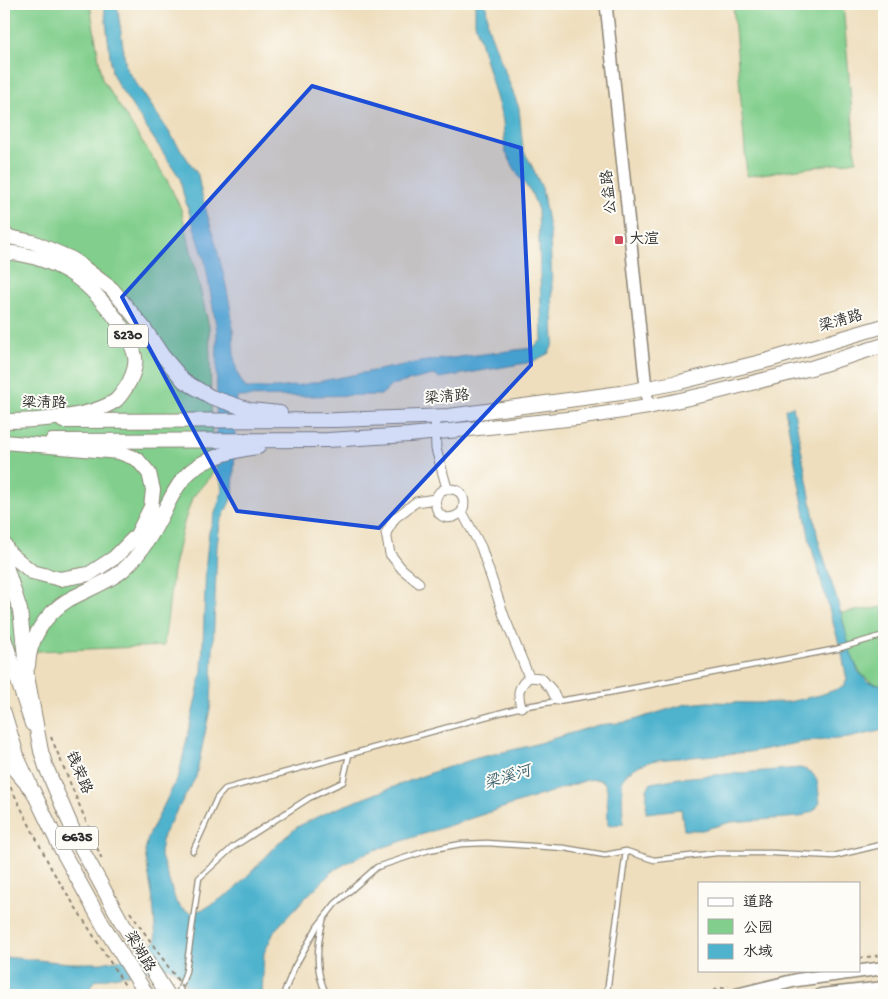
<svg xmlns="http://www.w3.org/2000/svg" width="888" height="999" viewBox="0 0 888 999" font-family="'Gochi Hand','LXGW WenKai TC',sans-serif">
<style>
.green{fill:#82cf8d;stroke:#567d5c}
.water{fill:#4fb3ce;stroke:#3d6f7c}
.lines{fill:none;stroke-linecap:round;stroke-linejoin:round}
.service-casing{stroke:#8c8474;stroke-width:7}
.minor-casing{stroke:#8c8474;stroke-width:11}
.tertiary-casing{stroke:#8c8474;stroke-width:14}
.secondary-casing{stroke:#8c8474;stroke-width:15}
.primary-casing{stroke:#8c8474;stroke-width:16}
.trunk-casing{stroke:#8c8474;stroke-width:16}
.path{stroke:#8c8474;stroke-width:2;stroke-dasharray:4 4;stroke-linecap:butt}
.service{stroke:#fff;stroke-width:4.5}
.minor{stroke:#fff;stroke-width:9}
.tertiary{stroke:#fff;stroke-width:11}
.secondary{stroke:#fff;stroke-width:12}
.primary{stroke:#fff;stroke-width:14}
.trunk{stroke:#fff;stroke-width:14}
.path-bridge{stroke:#8c8474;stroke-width:2;stroke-dasharray:4 4;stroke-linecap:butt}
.marked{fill:#1d4ed8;fill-opacity:0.2;stroke:#1d4ed8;stroke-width:4;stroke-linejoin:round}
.poi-dot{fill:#d1495b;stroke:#fdfcf7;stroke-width:2}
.labels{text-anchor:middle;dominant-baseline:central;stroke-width:4;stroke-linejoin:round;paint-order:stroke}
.shield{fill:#fdfcf7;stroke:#6a6a68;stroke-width:1}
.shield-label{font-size:14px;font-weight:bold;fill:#2b2b2b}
.street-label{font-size:15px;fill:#2b2b2b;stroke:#fdfcf7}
.poi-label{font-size:15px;fill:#2b2b2b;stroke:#fdfcf7;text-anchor:start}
.water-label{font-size:16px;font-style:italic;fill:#39616c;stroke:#fdfcf7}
</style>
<rect width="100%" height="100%" fill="#fdfcf7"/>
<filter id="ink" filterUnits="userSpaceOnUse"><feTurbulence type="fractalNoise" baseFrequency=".02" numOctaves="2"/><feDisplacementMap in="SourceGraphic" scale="10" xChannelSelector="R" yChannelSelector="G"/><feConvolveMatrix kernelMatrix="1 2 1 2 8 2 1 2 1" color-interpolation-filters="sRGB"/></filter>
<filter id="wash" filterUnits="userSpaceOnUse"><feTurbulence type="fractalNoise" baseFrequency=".0096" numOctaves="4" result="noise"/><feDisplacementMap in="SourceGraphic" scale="20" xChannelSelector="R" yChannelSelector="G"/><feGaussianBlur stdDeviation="1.12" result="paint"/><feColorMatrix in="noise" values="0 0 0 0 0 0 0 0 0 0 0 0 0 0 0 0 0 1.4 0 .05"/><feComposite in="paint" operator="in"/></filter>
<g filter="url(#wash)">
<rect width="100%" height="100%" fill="#eedebd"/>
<path class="green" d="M4,4H90L102,79L167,180L181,209L209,327L213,473L192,498L183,526L173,571L164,646L38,651L4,664Z
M733,4H843L856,161L747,176Z
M884,607V685C851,684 848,638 841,613Z"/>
<path class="water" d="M104,4H117L126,68L198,175C202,203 213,229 219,257C225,279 231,306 233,329C234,350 232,371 246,388H275L301,385L419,362L532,348L542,340L538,210L531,192L519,177L505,151L503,121L475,23V4H486L488,27L519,108L523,150L530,162L542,188L550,234L554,342L549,353L532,362L440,378L433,375L392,385L381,395L237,397L233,495L220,523L217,546L211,704L196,777L163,835L160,853L176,902L182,909L191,913L206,908L233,891L280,842L297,827L325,813L433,772L477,758L529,746L598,725L627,722L686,704L708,702L754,703L788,702L820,695L843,687L847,680L842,654L810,542L785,409L793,406L818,539L841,613L850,650L858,671L868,682L884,685V730L848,738L803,742L750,752L656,760L640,765L627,773L622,781L623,824L608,825L607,789L604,782L597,779L587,780L366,853L334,870L305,898L275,930L264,953L262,995H188L187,987L184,980L179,973L167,967L97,980C91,984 89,988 90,995H4V957L70,963H101L129,958L156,941L153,901L145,852L148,837L179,775L202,671L206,561L209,532L222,492L221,482L216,471L217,331L205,261L183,193L180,178L118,85L112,73Z
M800,768C821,773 817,785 820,802L815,810L800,817L731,822L702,830H684L681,809L646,813L647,789L651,783L679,778Z"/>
</g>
<g filter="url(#ink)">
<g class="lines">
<defs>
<path id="service" d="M193,851L217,798L225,789L521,707L613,692L837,649L884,635
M323,921C317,947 314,971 327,995
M178,995L186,971L199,878L233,847L309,798L343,782L349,755
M283,995L294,968L317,927L335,904L377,867L429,850L461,844L487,843L564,848L605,855L626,851L654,860L717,853H773L834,856L884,844
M600,995L607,992L626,851"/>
<path id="minor" d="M435,416L436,449L447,488
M462,512C434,534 425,486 451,489C464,490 466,502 462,512L481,547L504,616L529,677C518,687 517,693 521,707
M419,583L402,569L390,554L386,533L395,518L416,502L435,499
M529,677L541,678L551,689L557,700"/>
<path id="tertiary" d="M606,4L648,407"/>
<path id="secondary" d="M736,995L797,980L884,968
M821,995L884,988"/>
<path id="primary" d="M4,236L33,242L72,259L112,289L144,328L162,355L184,381L211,397L250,410L280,413
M63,421L336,420L449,416L621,393L680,382L769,360L884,326
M52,441L328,440L409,435L577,418L648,407L712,393L811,368L884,345
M4,638L32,724
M28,666C29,639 45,614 68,600C86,590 105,584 122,571C141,555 154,531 165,509C172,496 179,481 191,471C209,456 235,450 258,447
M4,713L18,759L30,785"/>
<path id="trunk" d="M4,252C27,254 44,259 65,270C91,284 130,329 135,357C137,367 130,382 125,389C122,393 119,398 115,401C89,418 35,421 4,421
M4,442L119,452L137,459L149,473L153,490L151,507L137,535L114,558L89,574L60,579L32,572L9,553L4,544
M4,560L20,610L27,676L41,751L46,767L78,842L121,921L168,995
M4,743L13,768L33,791L59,845L103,925L147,995"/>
</defs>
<use href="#service" class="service-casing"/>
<use href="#minor" class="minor-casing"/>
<use href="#tertiary" class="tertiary-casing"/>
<use href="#secondary" class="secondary-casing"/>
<use href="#primary" class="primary-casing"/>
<use href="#trunk" class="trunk-casing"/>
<path class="path" d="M51,737L103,862
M7,780L52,870L131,995
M859,958L884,955
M698,995L729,986"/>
<use href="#service" class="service"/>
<use href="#minor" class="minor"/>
<use href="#tertiary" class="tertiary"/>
<use href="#secondary" class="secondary"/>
<use href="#primary" class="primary"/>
<use href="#trunk" class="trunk"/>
<path class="path-bridge" d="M130,912L188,995"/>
</g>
</g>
<path class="marked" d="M312,86L521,148L531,365L379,528L237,511L122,297Z"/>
<rect class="poi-dot" x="614" y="235" width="10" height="10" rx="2.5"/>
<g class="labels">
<g class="shield">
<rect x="108" y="324.5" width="40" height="23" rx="4"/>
<rect x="56" y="826.5" width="42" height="23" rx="4"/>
</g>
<g class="shield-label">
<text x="128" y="336">S230</text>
<text x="77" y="838">G635</text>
</g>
<g class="street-label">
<text transform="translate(610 192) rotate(-96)">公益路</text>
<text transform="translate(841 322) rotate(-16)">梁清路</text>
<text transform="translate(447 398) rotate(-5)">梁清路</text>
<text x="44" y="404">梁清路</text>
<text transform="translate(78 773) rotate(67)">钱荣路</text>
<text transform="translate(139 952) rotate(59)">梁湖路</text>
</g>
<g class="poi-label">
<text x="629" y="240">大渲</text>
</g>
<g class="water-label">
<text transform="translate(508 779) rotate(-17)">梁溪河</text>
</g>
</g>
<rect width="888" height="999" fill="none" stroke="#fdfcf7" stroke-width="20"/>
<rect x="698" y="882" width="162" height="90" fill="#fdfcf7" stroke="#a9a8a5"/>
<rect x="708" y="898" width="25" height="8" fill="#ffffff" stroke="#a9a8a5"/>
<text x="743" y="906" font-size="15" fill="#2b2b2b">道路</text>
<rect x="708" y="919" width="25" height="15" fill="#82cf8d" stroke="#a9a8a5"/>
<text x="743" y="932" font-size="15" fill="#2b2b2b">公园</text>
<rect x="708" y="944" width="25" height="15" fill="#4fb3ce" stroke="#a9a8a5"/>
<text x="743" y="956" font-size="15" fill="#2b2b2b">水域</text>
</svg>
